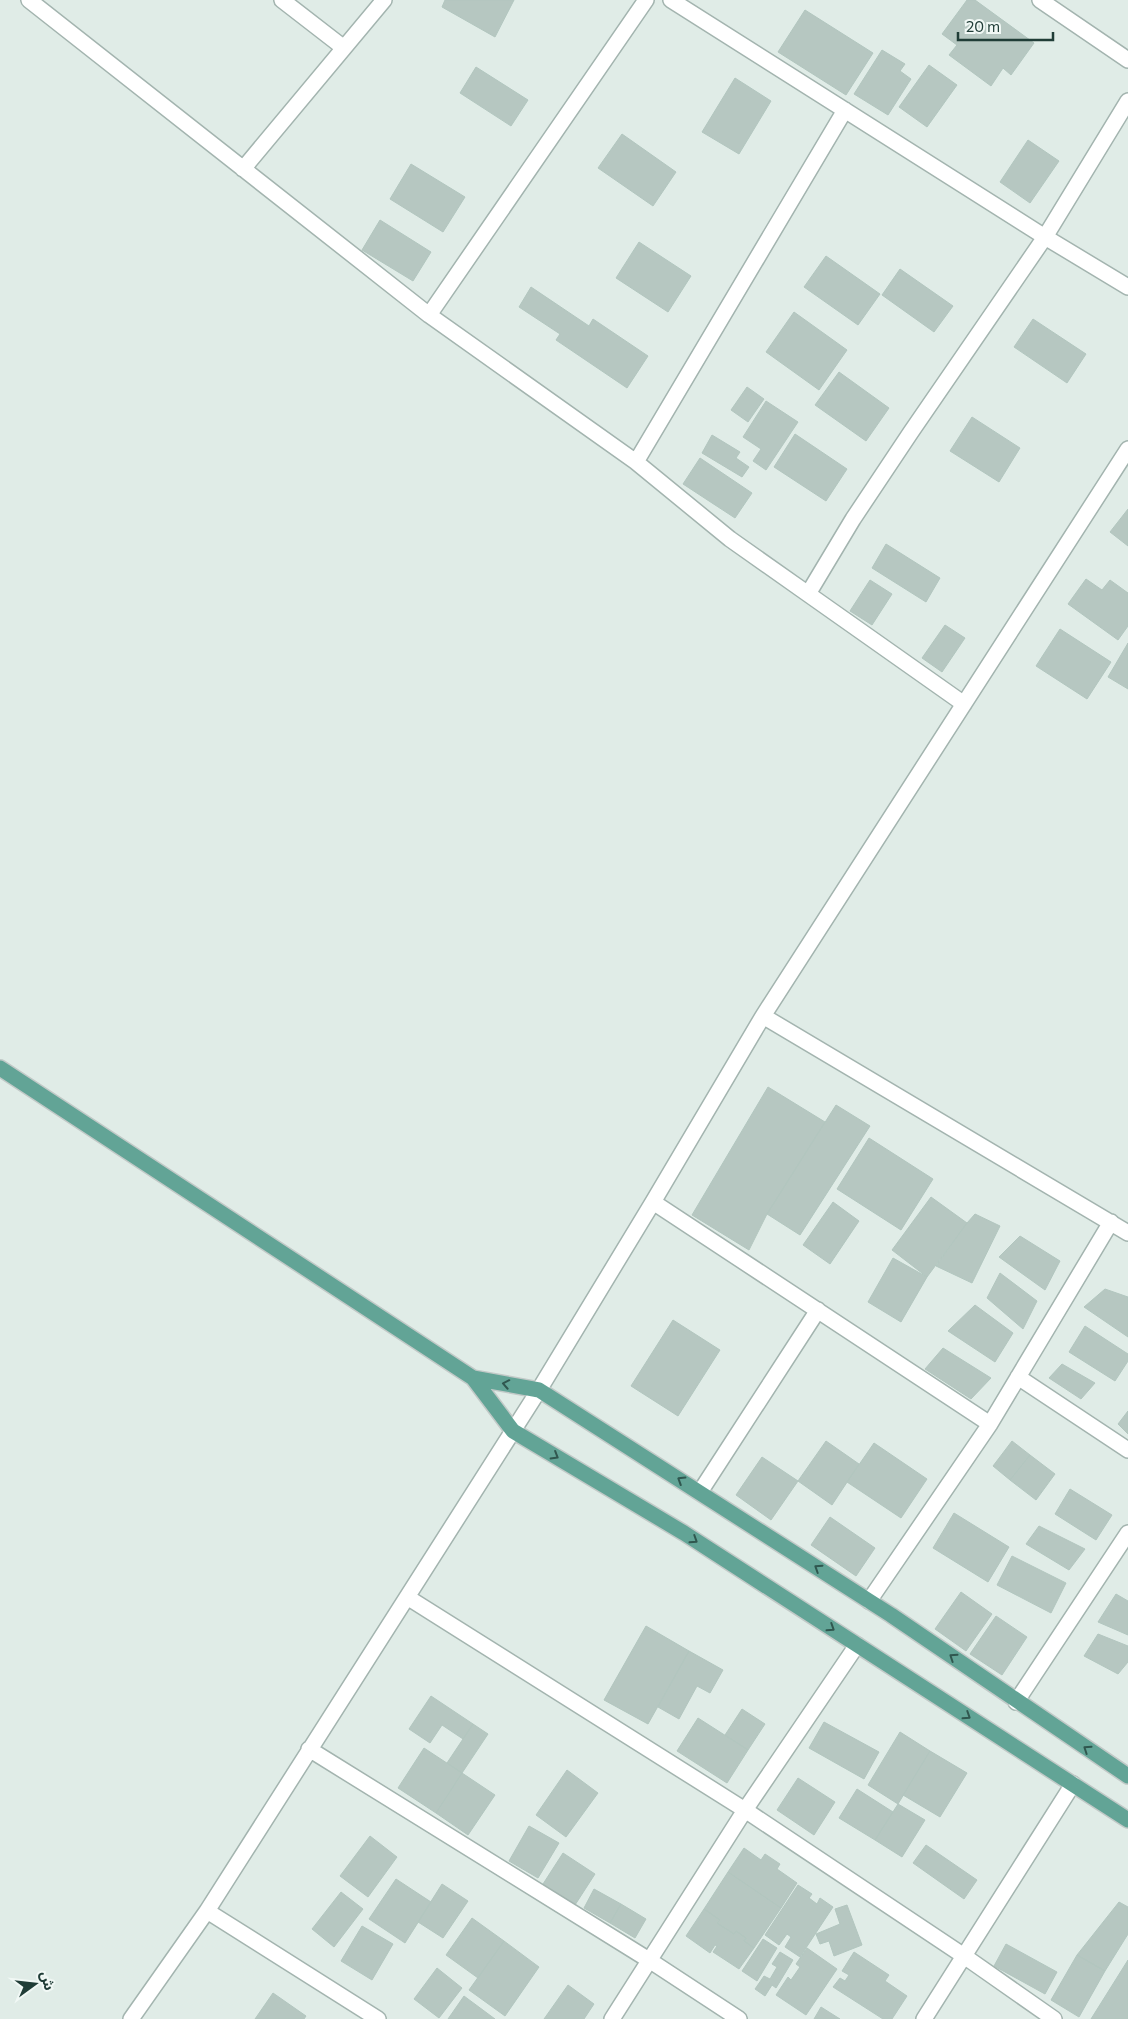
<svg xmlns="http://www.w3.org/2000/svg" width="1128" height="2019" viewBox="0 0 1128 2019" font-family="Commissioner,'Noto Sans Arabic',sans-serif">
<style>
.building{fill:#b6c7c1;stroke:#b2c6bf}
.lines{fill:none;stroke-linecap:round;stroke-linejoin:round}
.minor-casing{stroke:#a3b4af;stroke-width:18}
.major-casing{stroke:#c1c9c7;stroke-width:18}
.minor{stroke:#fff;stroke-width:15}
.major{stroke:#62a496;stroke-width:15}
.oneway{stroke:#30574f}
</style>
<rect width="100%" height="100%" fill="#e0ece7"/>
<path class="building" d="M445,0H514L495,37L442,7Z
M967,0H975L1034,43L1011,75L1003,68L991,86L949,55L957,45L942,34Z
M805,10L873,53L846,95L778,52Z
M882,50L905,64L900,71L911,79L888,115L854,94Z
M929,65L957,85L927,127L899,107Z
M476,67L528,100L511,126L460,93Z
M735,78L771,101L739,154L702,132Z
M622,134L676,172L653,206L598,168Z
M1028,140L1059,161L1030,203L1000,182Z
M411,164L465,197L443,232L390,199Z
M380,220L431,252L413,281L362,250Z
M639,242L691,276L668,312L616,278Z
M826,256L880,294L858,325L804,287Z
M900,269L953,306L934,332L882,295Z
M531,287L589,326L593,319L648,356L627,388L556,340L560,334L519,307Z
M794,312L847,350L819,390L766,352Z
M1033,319L1086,354L1067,383L1014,347Z
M839,372L889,408L866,441L815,405Z
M747,387L764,399L748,422L731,410Z
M766,401L798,422L766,470L753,461L761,449L743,437Z
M972,417L1020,448L999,482L950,451Z
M795,434L847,469L826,501L774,467Z
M712,435L740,452L736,458L749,467L742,477L702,453Z
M700,458L752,493L735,518L683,484Z
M1128,509V546L1110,532Z
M886,544L940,578L926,602L872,568Z
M1086,579L1102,590L1110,580L1128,593V626L1118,640L1068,604Z
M870,580L892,594L872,625L850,611Z
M945,625L965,638L942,672L922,658Z
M1060,629L1111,662L1087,699L1036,666Z
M1128,643V689L1108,677Z
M768,1087L825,1122L767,1214L749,1250L692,1215Z
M836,1105L870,1126L800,1235L767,1214Z
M869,1138L933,1179L901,1230L837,1189Z
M931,1197L967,1223L927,1277L892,1250Z
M833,1202L859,1221L830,1264L803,1245Z
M975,1214L1000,1226L972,1283L936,1266L967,1223Z
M1020,1236L1060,1261L1045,1290L999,1257Z
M893,1258L927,1277L901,1322L868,1302Z
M1000,1273L1037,1301L1023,1329L987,1298Z
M1105,1289L1128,1297V1337L1084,1307Z
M975,1305L1013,1333L995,1362L948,1331Z
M673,1320L720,1350L678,1416L631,1386Z
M1085,1326L1128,1354V1361L1115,1381L1069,1352Z
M943,1348L991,1378L971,1399L925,1369Z
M1062,1364L1095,1383L1081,1399L1049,1378Z
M1128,1411V1434L1118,1424Z
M826,1441L859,1464L832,1505L798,1481Z
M1012,1441L1030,1455L1010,1480L993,1466Z
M874,1443L927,1479L901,1518L847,1482Z
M1030,1455L1055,1474L1036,1500L1010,1480Z
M762,1457L798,1481L771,1520L736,1495Z
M1070,1489L1112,1515L1096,1540L1055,1514Z
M954,1513L1009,1547L988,1582L933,1548Z
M830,1517L875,1548L856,1576L811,1545Z
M1039,1526L1085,1549L1069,1570L1026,1544Z
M1012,1556L1066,1583L1051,1613L997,1585Z
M961,1592L992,1614L966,1651L935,1629Z
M1116,1594L1128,1601V1635L1098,1622Z
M996,1616L1027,1637L1002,1675L970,1654Z
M646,1626L689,1651L648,1724L604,1700Z
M1098,1634L1128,1646V1662L1118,1674L1084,1656Z
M689,1651L723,1670L710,1693L697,1686L679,1719L658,1707Z
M431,1696L473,1724L463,1739L442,1725L430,1743L409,1729Z
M742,1709L765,1724L748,1750L725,1735Z
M698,1718L748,1750L727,1783L677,1751Z
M824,1722L879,1752L864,1779L809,1748Z
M473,1724L488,1734L462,1773L447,1763Z
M900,1732L930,1751L898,1804L868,1785Z
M424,1748L462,1773L436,1813L398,1788Z
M930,1751L967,1773L940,1817L903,1795Z
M567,1770L598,1793L566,1837L536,1815Z
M462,1773L495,1795L468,1835L436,1813Z
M798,1778L835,1802L814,1835L777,1810Z
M857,1789L893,1812L875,1840L839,1818Z
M898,1804L925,1820L902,1857L875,1840Z
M529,1826L559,1843L538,1878L509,1861Z
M370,1836L397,1857L368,1897L340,1876Z
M926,1845L977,1880L964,1899L913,1863Z
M744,1848L761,1860L765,1854L780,1864L777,1869L797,1883L781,1908L728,1872Z
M563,1853L595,1874L575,1905L543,1884Z
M728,1872L781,1908L754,1948L744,1941L746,1938L736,1931L734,1934L717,1923L720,1920L704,1909Z
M396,1879L431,1902L405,1943L369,1919Z
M442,1884L468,1901L443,1938L418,1922Z
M798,1885L812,1894L809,1898L817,1904L820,1898L833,1907L800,1957L785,1947L791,1937L787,1934L779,1945L765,1935Z
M594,1889L621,1904L610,1923L584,1908Z
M341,1892L363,1909L334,1947L312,1929Z
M1119,1902L1128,1907V1934L1105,1971L1077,1955Z
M621,1904L646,1919L635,1938L610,1923Z
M847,1905L862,1945L834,1956L829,1941L820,1944L816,1934L840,1924L835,1909Z
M704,1909L720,1920L717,1923L734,1934L736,1931L746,1938L744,1941L754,1948L739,1969L713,1952L717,1946L715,1945L710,1953L686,1936Z
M472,1918L504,1941L478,1978L446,1955Z
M362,1926L393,1944L372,1980L341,1961Z
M763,1939L777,1948L757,1981L742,1971Z
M504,1941L539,1967L505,2016L469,1990Z
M1006,1944L1057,1972L1045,1994L994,1966Z
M807,1948L837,1969L806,2015L776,1995L788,1977L791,1980L800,1967L796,1964Z
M780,1952L793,1960L776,1988L772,1985L765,1996L755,1989L764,1976L770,1979L777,1967L772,1964Z
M854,1952L889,1975L885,1981L907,1996L892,2019H883L833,1987L840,1978L845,1981L849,1975L842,1971Z
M1077,1955L1105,1971L1079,2017L1051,2000Z
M1128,1960V2019H1091Z
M437,1968L462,1988L439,2018L414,1999Z
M568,1985L594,2004L584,2019H544Z
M273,1993L306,2016L304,2019H255Z
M464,1996L495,2019H448Z
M821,2007L840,2019H814Z"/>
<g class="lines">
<defs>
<path id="minor" d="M29,0L429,315L636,462L730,539L808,594L853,519L911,432L1045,237L1128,101
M282,0L344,48
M671,0L1045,237L1128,287
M1040,0L1128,60
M243,169L384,0
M429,315L646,0
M636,462L845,110
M808,594L964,704
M763,1016L1128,449
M653,1202L990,1424L1111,1222
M1018,1377L1128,1450
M700,1492L818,1310
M407,1597L745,1810L964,1956L1054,2019
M869,1601L990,1424
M1016,1702L1128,1533
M309,1749L649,1960L739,2019
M207,1911L378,2019
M131,2019L207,1911L539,1390L653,1202L763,1016L1128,1233
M612,2019L745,1810L857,1645
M924,2019L1073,1784"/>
<path id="major" d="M0,1068L473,1378L513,1431L684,1533L1128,1820
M473,1378L539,1390L891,1615L1128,1776"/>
</defs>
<use href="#minor" class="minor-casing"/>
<use href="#major" class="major-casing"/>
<use href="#minor" class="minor"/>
<use href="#major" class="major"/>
</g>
<defs><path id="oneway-chevron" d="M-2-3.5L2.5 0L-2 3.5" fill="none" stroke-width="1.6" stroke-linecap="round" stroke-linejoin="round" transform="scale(1.25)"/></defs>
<g class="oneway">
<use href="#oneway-chevron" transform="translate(506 1384) rotate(-169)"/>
<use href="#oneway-chevron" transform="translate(555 1456) rotate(31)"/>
<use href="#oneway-chevron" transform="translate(681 1480) rotate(-148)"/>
<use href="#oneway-chevron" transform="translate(694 1540) rotate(33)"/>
<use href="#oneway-chevron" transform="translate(818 1568) rotate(-147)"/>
<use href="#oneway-chevron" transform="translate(831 1628) rotate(33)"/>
<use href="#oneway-chevron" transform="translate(953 1657) rotate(-146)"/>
<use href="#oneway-chevron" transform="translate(967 1716) rotate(33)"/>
<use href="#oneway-chevron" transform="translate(1087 1749) rotate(-146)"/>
</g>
<g transform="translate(35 1984) rotate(75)" stroke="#f1f8f5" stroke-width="4" paint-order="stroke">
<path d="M0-4L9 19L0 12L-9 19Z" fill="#203d37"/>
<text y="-8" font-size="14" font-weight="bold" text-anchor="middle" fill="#203d37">ش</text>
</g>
<path d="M958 32v8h95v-8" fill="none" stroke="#203d37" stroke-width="2.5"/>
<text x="966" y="32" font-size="15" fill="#203d37" stroke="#f1f8f5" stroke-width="4" paint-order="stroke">20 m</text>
</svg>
